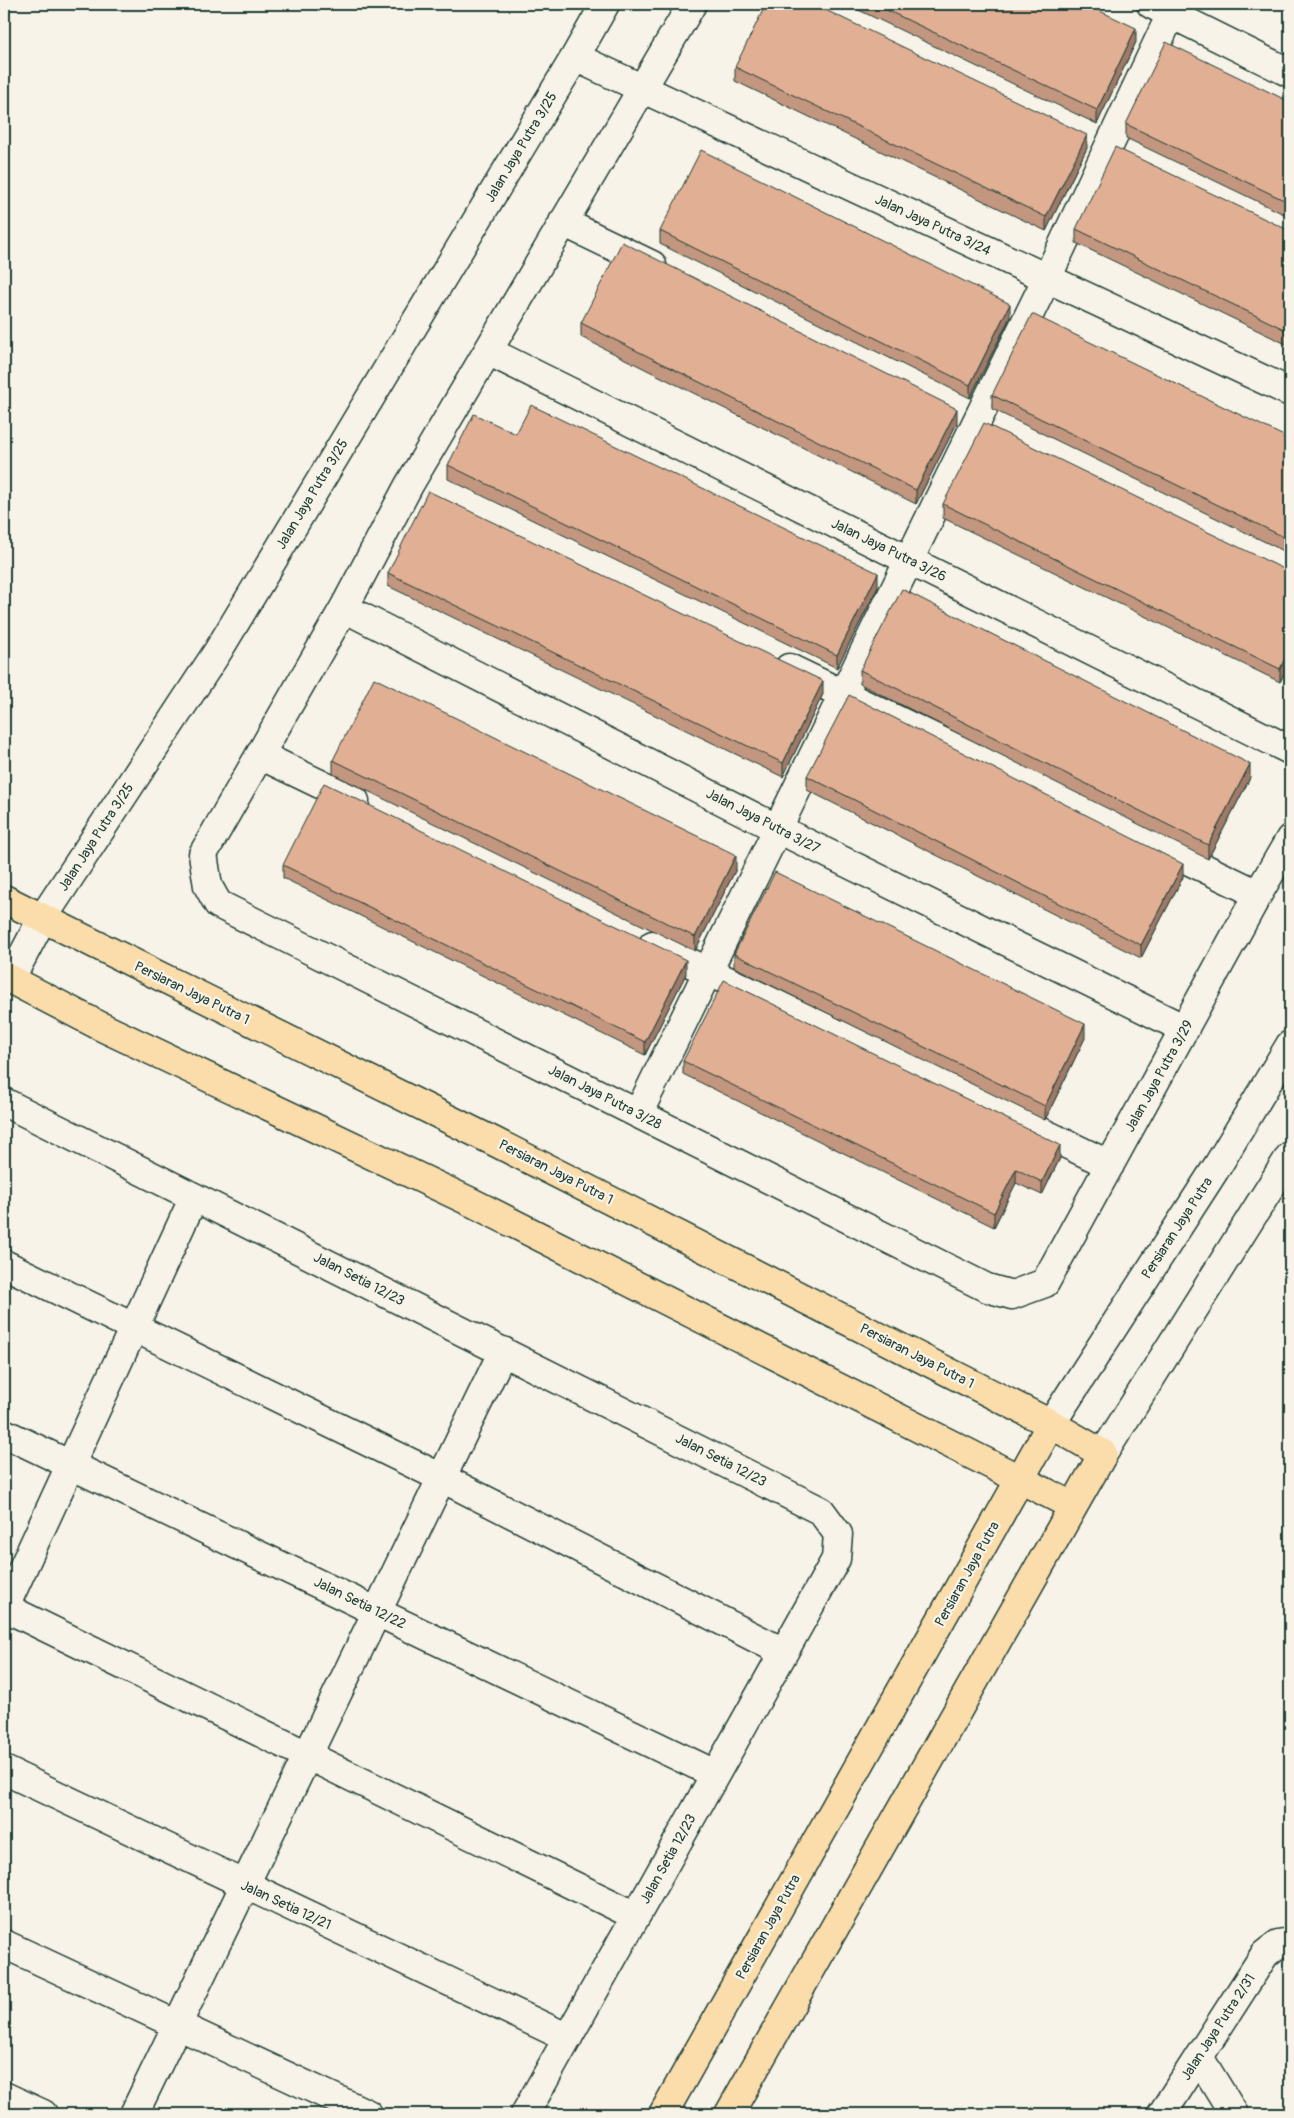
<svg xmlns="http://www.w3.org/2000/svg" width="1294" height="2118" viewBox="0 0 1294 2118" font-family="Pangolin,sans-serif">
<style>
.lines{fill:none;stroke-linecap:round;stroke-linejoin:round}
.minor-casing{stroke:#1f3d34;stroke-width:31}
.major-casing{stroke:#1f3d34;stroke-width:31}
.minor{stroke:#f7f3e8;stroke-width:28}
.major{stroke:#fbddab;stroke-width:28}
.wall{fill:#c2967f;stroke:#1f3d34}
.shaded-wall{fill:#9e7a68;stroke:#1f3d34}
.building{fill:#e1af94;stroke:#1f3d34}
.labels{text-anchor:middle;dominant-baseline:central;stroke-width:4.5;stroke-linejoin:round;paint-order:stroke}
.street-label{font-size:14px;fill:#1f3d34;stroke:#f7f3e8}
</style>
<rect width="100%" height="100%" fill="#f7f3e8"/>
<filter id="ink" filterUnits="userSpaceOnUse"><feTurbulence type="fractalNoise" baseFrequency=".02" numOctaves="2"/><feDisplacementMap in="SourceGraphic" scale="10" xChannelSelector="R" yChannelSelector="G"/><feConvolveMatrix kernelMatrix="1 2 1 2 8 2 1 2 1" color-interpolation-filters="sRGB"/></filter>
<g filter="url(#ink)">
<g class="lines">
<defs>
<path id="minor" d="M692,4L409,485L344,608L203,854L208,886L218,904L987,1288L1012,1295L1045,1283L1258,894L1290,839
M1151,4L1290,73
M575,57L1290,392
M563,222L652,265
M488,351L1290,750
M344,608L778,829L1185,1029
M789,668L1258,894
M260,755L355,801
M653,945L1110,1165
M10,980L42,919L218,651L575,57L605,4
M4,1102L821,1511L838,1534L836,1559L525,2114
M638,1114L1047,278L1171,14
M4,1264L442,1478L783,1652
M1051,1424L1218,1165L1290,1045
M4,1433L715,1774
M1103,1454L1290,1156
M4,1607L636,1916
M4,1609L194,1197
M4,1770L568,2038
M4,1944L368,2114
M1199,2057L1234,2114
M4,2096L43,2114
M134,2114L503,1351
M1162,2114L1265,1954L1278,1944L1290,1942"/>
<path id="major" d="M4,899L495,1142L1051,1424L1103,1454L729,2114
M4,976L102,1027L473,1203L1073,1506
M663,2114L1051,1424"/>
</defs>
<use href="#minor" class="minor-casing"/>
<use href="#major" class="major-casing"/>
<use href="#minor" class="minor"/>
<use href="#major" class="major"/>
</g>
<path class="wall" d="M846,4H1085L1136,42L1097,124Z
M1282,4H1290V8Z
M735,67L1087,148L1046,231L735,81Z
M1290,102V217L1126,138V124Z
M1076,229L1290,231V346L1076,243Z
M660,231L1010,317L970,398L660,244Z
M581,323L957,423L916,504L581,337Z
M992,395L1290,439V554L992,409Z
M516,434L878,587L837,668L448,479V465Z
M943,504L1290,572V661L1280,682L943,518Z
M388,573L823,694L783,777L388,586Z
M860,670L1250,778L1208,859L860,684Z
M333,760L736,869L695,951L333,774Z
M807,776L1183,877L1141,958L807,790Z
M283,865L686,974L645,1055L283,878Z
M734,954L1085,1038L1045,1120L734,967Z
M683,1061L1060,1158L1042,1195L1016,1183L994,1227L683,1074Z"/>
<path class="shaded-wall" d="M1136,28V42L1097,124V110Z
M1087,135V148L1046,231V217Z
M1010,304V317L970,398V385Z
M957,409V423L916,504V490Z
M878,573V587L837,668V655Z
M1290,648V661L1280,682V669Z
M823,681V694L783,777V763Z
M1250,764V778L1208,859V845Z
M736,855V869L695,951V937Z
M1183,864V877L1141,958V945Z
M686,960V974L645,1055V1042Z
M1085,1024V1038L1045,1120V1106Z
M1060,1145V1158L1042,1195V1182Z
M1016,1169V1183L994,1227V1213Z"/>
<path class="building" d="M766,4H813L1087,135L1046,217L735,67Z
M874,4H1085L1136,28L1097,110Z
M1166,42L1290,102V203L1126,124Z
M1115,147L1290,231V332L1076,229Z
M701,150L1010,304L970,385L660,231Z
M622,242L957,409L916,490L581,323Z
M1032,314L1290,439V540L992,395Z
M531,405L878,573L837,655L448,465L474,414L516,434Z
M984,423L1290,572V648L1280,669L943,504Z
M428,491L823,681L783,763L388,573Z
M902,589L1250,764L1208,845L860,670Z
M374,678L736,855L695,937L333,760Z
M849,695L1183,864L1141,945L807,776Z
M324,783L686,960L645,1042L283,865Z
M775,872L1085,1024L1045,1106L734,954Z
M724,980L1060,1145L1042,1182L1016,1169L994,1213L683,1061Z"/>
</g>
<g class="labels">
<g class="street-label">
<text transform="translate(521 147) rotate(-59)">Jalan Jaya Putra 3/25</text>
<text transform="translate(933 225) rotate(25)">Jalan Jaya Putra 3/24</text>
<text transform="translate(312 494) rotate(-59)">Jalan Jaya Putra 3/25</text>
<text transform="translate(889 550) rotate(26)">Jalan Jaya Putra 3/26</text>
<text transform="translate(763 821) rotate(27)">Jalan Jaya Putra 3/27</text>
<text transform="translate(96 837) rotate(-57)">Jalan Jaya Putra 3/25</text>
<text transform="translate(192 993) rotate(26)">Persiaran Jaya Putra 1</text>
<text transform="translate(1159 1076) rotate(-61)">Jalan Jaya Putra 3/29</text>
<text transform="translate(605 1097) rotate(27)">Jalan Jaya Putra 3/28</text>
<text transform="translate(556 1172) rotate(27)">Persiaran Jaya Putra 1</text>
<text transform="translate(1177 1228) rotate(-57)">Persiaran Jaya Putra</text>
<text transform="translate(359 1279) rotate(27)">Jalan Setia 12/23</text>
<text transform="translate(917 1356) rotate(27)">Persiaran Jaya Putra 1</text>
<text transform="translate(721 1460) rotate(27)">Jalan Setia 12/23</text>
<text transform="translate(967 1574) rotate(-61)">Persiaran Jaya Putra</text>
<text transform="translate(360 1603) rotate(26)">Jalan Setia 12/22</text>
<text transform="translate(668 1859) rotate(-61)">Jalan Setia 12/23</text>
<text transform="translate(286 1905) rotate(25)">Jalan Setia 12/21</text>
<text transform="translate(768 1927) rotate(-61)">Persiaran Jaya Putra</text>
<text transform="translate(1218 2027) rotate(-57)">Jalan Jaya Putra 2/31</text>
</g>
</g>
<rect width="1294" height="2118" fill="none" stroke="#f7f3e8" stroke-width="20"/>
<rect x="10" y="10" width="1274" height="2098" fill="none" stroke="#1f3d34" stroke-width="2" filter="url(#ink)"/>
</svg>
